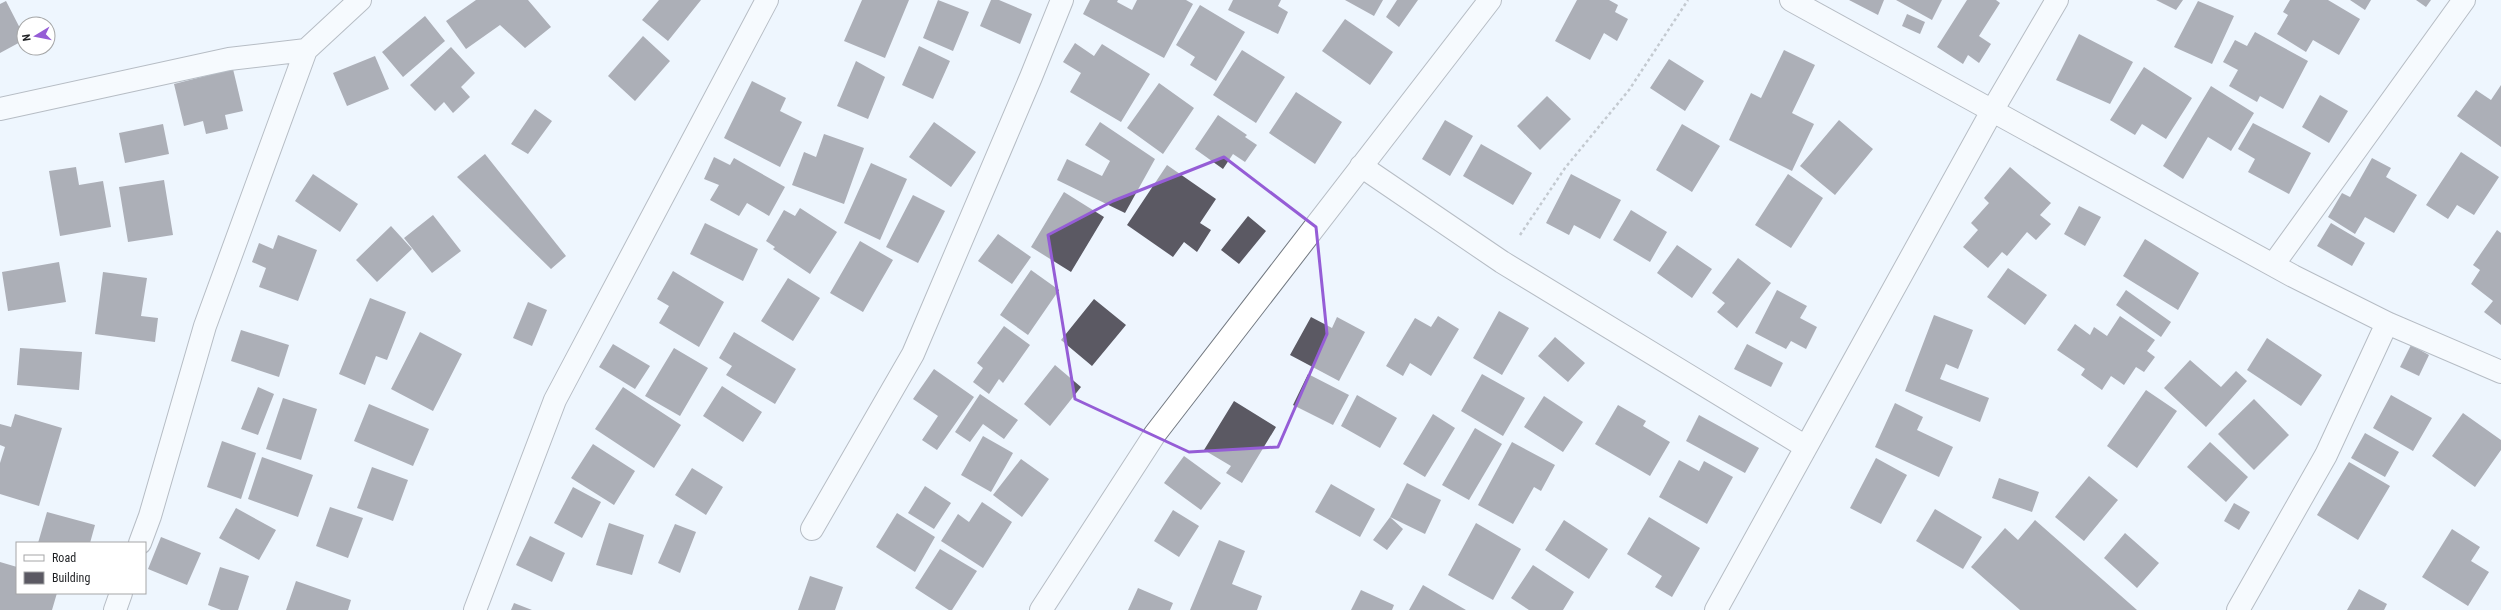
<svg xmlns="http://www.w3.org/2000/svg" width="2501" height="610" viewBox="0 0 2501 610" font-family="'Roboto Condensed',sans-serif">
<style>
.building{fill:#5b5963}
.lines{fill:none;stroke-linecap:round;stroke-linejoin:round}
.street-casing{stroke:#727880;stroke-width:24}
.path{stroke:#8f949a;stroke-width:2.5;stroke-dasharray:3 3;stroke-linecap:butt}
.street{stroke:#fff;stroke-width:22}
.marked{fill:none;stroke:#955dd6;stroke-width:3;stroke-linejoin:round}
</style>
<rect width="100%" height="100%" fill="#eef5fe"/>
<path class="building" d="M476,0H528L551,27L525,48L500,25L466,49L446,21Z
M659,0H701L668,41L642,20Z
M862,0H909L885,58L844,41Z
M938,0L969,12L953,51L923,38Z
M991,0H999L1032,14L1020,44L980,26Z
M1090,0H1118L1117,2L1132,10L1137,0H1186L1193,4L1164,58L1083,14Z
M1233,0H1281L1278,6L1288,12L1278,34L1228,10Z
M1345,0H1383L1374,16Z
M1397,0H1418L1399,27L1386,17Z
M1577,0H1609L1618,5L1615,12L1628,19L1617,41L1604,33L1590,60L1555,41Z
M1849,0H1884L1878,15Z
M1896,0H1942L1932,20Z
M1967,0H1996L2000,3L1979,36L1991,44L1979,63L1968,55L1963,64L1937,47Z
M2156,0H2183L2176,10Z
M2290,0H2328L2360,19L2339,55L2313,40L2306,52L2277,34L2288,15L2283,12Z
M2350,0H2371L2365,10Z
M2416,0H2431L2426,7Z
M6,1L24,36V40L0,53V4Z
M2198,1L2234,16L2212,64L2174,47Z
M1200,5L1245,32L1216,81L1190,65L1195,57L1176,45Z
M1907,14L1925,22L1920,34L1902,26Z
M425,16L445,41L403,77L382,52Z
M1345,19L1393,52L1370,85L1322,51Z
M2255,32L2308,61L2283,109L2260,96L2257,102L2229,86L2238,70L2223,62L2235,40L2247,46Z
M2079,34L2133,62L2110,104L2056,80Z
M643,36L670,61L635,101L608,76Z
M1075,43L1094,56L1102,44L1150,74L1121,122L1070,92L1081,73L1063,62Z
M919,46L950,61L933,99L902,85Z
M451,47L475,73L461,87L470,97L453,113L444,102L435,111L410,85Z
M1242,50L1285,77L1256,123L1213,95Z
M1784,50L1815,65L1792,113L1814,124L1792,171L1729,140L1751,93L1761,98Z
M375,56L389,89L347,106L333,73Z
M1669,59L1704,81L1685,111L1650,88Z
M856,61L885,77L868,119L837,106Z
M2144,67L2192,98L2166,139L2142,124L2135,135L2110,120Z
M233,69L243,111L225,115L228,129L206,134L203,121L184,126L174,84Z
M752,81L786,98L780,111L802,122L780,167L724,138Z
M1159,83L1194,108L1163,154L1127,128Z
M2501,85V147L2457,116L2476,90L2491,100Z
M2211,86L2254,113L2231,151L2208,137L2183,179L2163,166Z
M1296,92L1342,122L1315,164L1269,133Z
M2320,95L2348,111L2329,143L2302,127Z
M1547,96L1571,119L1540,150L1517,126Z
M535,109L552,121L528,154L511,144Z
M1218,115L1247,135L1245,137L1257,145L1245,162L1233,154L1223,169L1195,149Z
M1445,120L1473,136L1450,176L1422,159Z
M1839,120L1873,149L1835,195L1800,166Z
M934,122L976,152L951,187L909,157Z
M1100,122L1155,159L1125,213L1057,180L1067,159L1102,176L1110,161L1085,145Z
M2253,123L2311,153L2289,194L2248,172L2255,159L2238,149Z
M163,124L169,154L125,163L119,133Z
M1682,124L1720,146L1692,192L1656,170Z
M824,134L864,148L844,204L792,185L804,152L816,157Z
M1481,144L1532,173L1513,205L1463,176Z
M2461,152L2499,177L2474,215L2457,205L2448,219L2426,205Z
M485,154L566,256L551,269L457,177Z
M714,157L730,165L734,158L785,187L769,216L747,203L739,216L710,200L719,185L704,179Z
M2372,158L2391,168L2386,177L2417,195L2394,233L2365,217L2355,234L2328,217L2342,193L2350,197Z
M871,163L907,179L880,240L844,223Z
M1167,165L1216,199L1200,223L1211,230L1197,252L1184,242L1173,257L1127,225Z
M76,167L79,185L103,181L111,227L60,236L49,171Z
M2010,167L2051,203L2040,215L2051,224L2036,240L2027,232L2007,256L2002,252L1988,268L1963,247L1978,230L1971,223L1989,203L1984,198Z
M313,174L358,204L340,232L295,201Z
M1571,174L1621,200L1600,239L1574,225L1569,235L1546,223Z
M1788,174L1823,198L1791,248L1755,225Z
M164,180L173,235L128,242L119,187Z
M1064,192L1104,217L1071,272L1031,247Z
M913,195L945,211L918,263L886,247Z
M2079,206L2101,217L2085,246L2064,234Z
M800,208L837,232L810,274L773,249L775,247L766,241L784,210L795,216Z
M1631,210L1667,232L1650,262L1613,240Z
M433,215L461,251L432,273L404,238Z
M1248,216L1266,231L1239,264L1221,250Z
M705,223L758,249L743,281L690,254Z
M2331,223L2365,243L2352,266L2317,246Z
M391,226L412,249L377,282L356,260Z
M2497,230L2501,233V325L2484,312L2493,301L2471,284L2480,270L2473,265Z
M998,234L1031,257L1012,284L978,261Z
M278,235L317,250L298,301L259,287L266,268L252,262L259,243L273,249Z
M2145,239L2199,273L2178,310L2123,276Z
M860,241L893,260L863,312L830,293Z
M1677,245L1712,269L1692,298L1657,273Z
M1738,258L1771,283L1737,328L1717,312L1725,303L1712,293Z
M59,262L66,302L8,311L2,272Z
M2008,268L2047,295L2025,325L1987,297Z
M1031,270L1059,290L1028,335L1000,315Z
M673,271L724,302L699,347L659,323L669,306L657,299Z
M103,272L147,278L141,316L158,318L155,342L95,334Z
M788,278L820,298L793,341L761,321Z
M1777,290L1807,306L1800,318L1817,327L1806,349L1791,341L1786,349L1755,333Z
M2126,290L2171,322L2161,337L2116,305Z
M370,298L406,312L387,360L376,356L365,385L339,374Z
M1094,299L1126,325L1092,366L1061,340Z
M528,302L547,310L532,346L513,338Z
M1499,311L1529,328L1502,375L1473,358Z
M1934,315L1973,330L1958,369L1946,364L1940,379L1989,398L1980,422L1905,391Z
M1438,316L1459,329L1431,376L1410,363L1403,376L1386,366L1415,318L1431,327Z
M2120,316L2155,340L2147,351L2155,357L2144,372L2136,367L2124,385L2111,376L2102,390L2081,375L2085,369L2057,350L2075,324L2090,335L2094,327L2107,336Z
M1311,317L1332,328L1337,317L1365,332L1339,381L1290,355Z
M1004,326L1030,345L1003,383L999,379L989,394L973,382L983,368L977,363Z
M241,330L289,345L279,377L231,361Z
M420,332L462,354L433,411L391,389Z
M734,332L796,369L775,404L726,375L732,366L719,358Z
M1555,337L1585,363L1568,382L1538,356Z
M2267,338L2322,375L2301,406L2247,370Z
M613,344L650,366L635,389L599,367Z
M1747,344L1783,363L1771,387L1734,369Z
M2411,345L2429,355L2419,376L2400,367Z
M20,348L82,352L79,390L17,385Z
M674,348L708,368L680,416L645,396Z
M2190,360L2221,387L2236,371L2247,381L2206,427L2164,388Z
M1055,365L1081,387L1050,426L1024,404Z
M934,369L974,397L937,450L922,440L938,416L913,399Z
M1308,374L1349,395L1333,425L1293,405Z
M1482,374L1525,398L1503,436L1461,411Z
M722,386L762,412L743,442L703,416Z
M258,387L274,394L258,435L241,429Z
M623,387L681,425L654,468L595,429Z
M2146,390L2177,411L2137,468L2107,446Z
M980,394L1018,420L1004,439L983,424L970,442L955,432Z
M1357,395L1397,418L1380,448L1341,426Z
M2391,395L2432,418L2413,451L2373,428Z
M1544,396L1583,422L1563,452L1524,427Z
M283,398L317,409L301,460L266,449Z
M2254,399L2289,435L2254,470L2218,434Z
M1234,401L1276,427L1242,483L1226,473L1231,466L1204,450Z
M1895,403L1923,417L1917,430L1953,447L1939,477L1875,447Z
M369,404L429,429L413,466L354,441Z
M1618,405L1646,421L1643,426L1670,442L1650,476L1595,444Z
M2463,413L2501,440V450L2475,487L2432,456Z
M15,414L62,428L39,506L0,494V463L5,447L0,445V424L11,427Z
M1433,414L1455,428L1425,477L1403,464Z
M1699,415L1759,448L1745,473L1686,441Z
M1475,428L1502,444L1469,500L1442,485Z
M2365,433L2399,452L2385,477L2351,458Z
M983,436L1013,453L991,492L961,475Z
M222,441L256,453L241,499L207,487Z
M1512,442L1555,465L1541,491L1534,487L1513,524L1478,505Z
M2210,442L2248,477L2226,502L2187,467Z
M593,444L635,471L614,505L571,478Z
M1184,456L1221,483L1201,510L1164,483Z
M262,457L313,475L298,517L248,499Z
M1876,458L1907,475L1881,524L1850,508Z
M1021,459L1049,479L1022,517L993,495Z
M1679,460L1699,471L1704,461L1733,477L1707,524L1659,497Z
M2349,462L2390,486L2358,540L2317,515Z
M372,467L408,480L393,521L357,508Z
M692,468L723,487L706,515L675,495Z
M2089,476L2118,500L2084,541L2055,517Z
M1999,478L2039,492L2032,512L1992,498Z
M1407,483L1441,500L1425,534L1390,517Z
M1331,484L1375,509L1360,537L1315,512Z
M925,486L951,503L934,529L908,513Z
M573,487L601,502L582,538L554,523Z
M982,502L1012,522L983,568L941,541L958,514L969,522Z
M2234,503L2250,512L2239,530L2224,521Z
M330,507L363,518L348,558L316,546Z
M236,508L276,530L259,560L219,538Z
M1935,509L1982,537L1963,569L1916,541Z
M1173,510L1199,526L1179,557L1154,541Z
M47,512L95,525L90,543H38Z
M897,513L935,537L915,572L876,547Z
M1390,517L1403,529L1387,550L1373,540Z
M1649,517L1700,548L1672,597L1655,587L1662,576L1627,554Z
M1564,520L1608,549L1589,579L1545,550Z
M2035,520L2137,610H2020L1971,567L2005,528L2018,540Z
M609,523L644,535L632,575L596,565Z
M1476,523L1521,549L1493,600L1448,575Z
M675,524L696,532L680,573L658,563Z
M2452,529L2480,547L2471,561L2489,572L2468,606L2422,577Z
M2125,533L2159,563L2137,588L2104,558Z
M530,536L565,553L552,582L516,565Z
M161,537L201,553L187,585L148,569Z
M1219,540L1245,551L1232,584L1262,596L1257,610H1190Z
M940,549L977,571L952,610H949L915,588Z
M0,562L17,567V593H57L52,610H0Z
M1533,565L1574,592L1563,610H1529L1511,598Z
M220,567L249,576L238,610H221L208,605Z
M810,576L843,587L835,610H798Z
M296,581L351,600L348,610H286Z
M1423,585L1466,610H1409Z
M1138,588L1173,603L1170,610H1128Z
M2359,589L2387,604L2384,610H2347Z
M1361,590L1394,605L1392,610H1351Z
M514,603L532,610H511Z"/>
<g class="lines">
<defs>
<path id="street" d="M1791,0L2293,276L2387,323L2501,372
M0,109L229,59L306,50
M1361,166L1502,262L1806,447
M2273,265L2464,0
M812,529L913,354L1031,77L1062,0
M140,543L150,516L205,326L306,50L360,0
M115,610L121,593
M475,610L555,400L767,0
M1041,610L1155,434L1490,0
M1716,610L1992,111L2057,0
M2238,610L2326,455L2387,323"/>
</defs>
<use href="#street" class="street-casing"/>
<path class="path" d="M1520,235L1565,168L1629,90L1688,0"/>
<use href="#street" class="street"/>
</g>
<path d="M0 0H2501V610H0ZM1224,157L1316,227L1327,334L1278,447L1189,452L1075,399L1048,235L1113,201Z" fill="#eef5fe" fill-opacity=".55" fill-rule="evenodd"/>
<path class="marked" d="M1224,157L1316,227L1327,334L1278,447L1189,452L1075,399L1048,235L1113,201Z"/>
<rect x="16" y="542" width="130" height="52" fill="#ffffff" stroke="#a5a6a7"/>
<rect x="24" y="555" width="20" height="6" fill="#ffffff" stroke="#a5a6a7"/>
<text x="52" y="562" font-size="12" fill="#1e2023">Road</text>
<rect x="24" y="572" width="20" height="12" fill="#5b5963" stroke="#a5a6a7"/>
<text x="52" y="582" font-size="12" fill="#1e2023">Building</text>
<g transform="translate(36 36) rotate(260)"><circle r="19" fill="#ffffff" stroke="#a5a6a7"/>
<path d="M0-3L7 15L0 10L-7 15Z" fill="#955dd6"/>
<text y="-6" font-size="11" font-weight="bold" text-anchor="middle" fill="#1e2023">N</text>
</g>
</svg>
